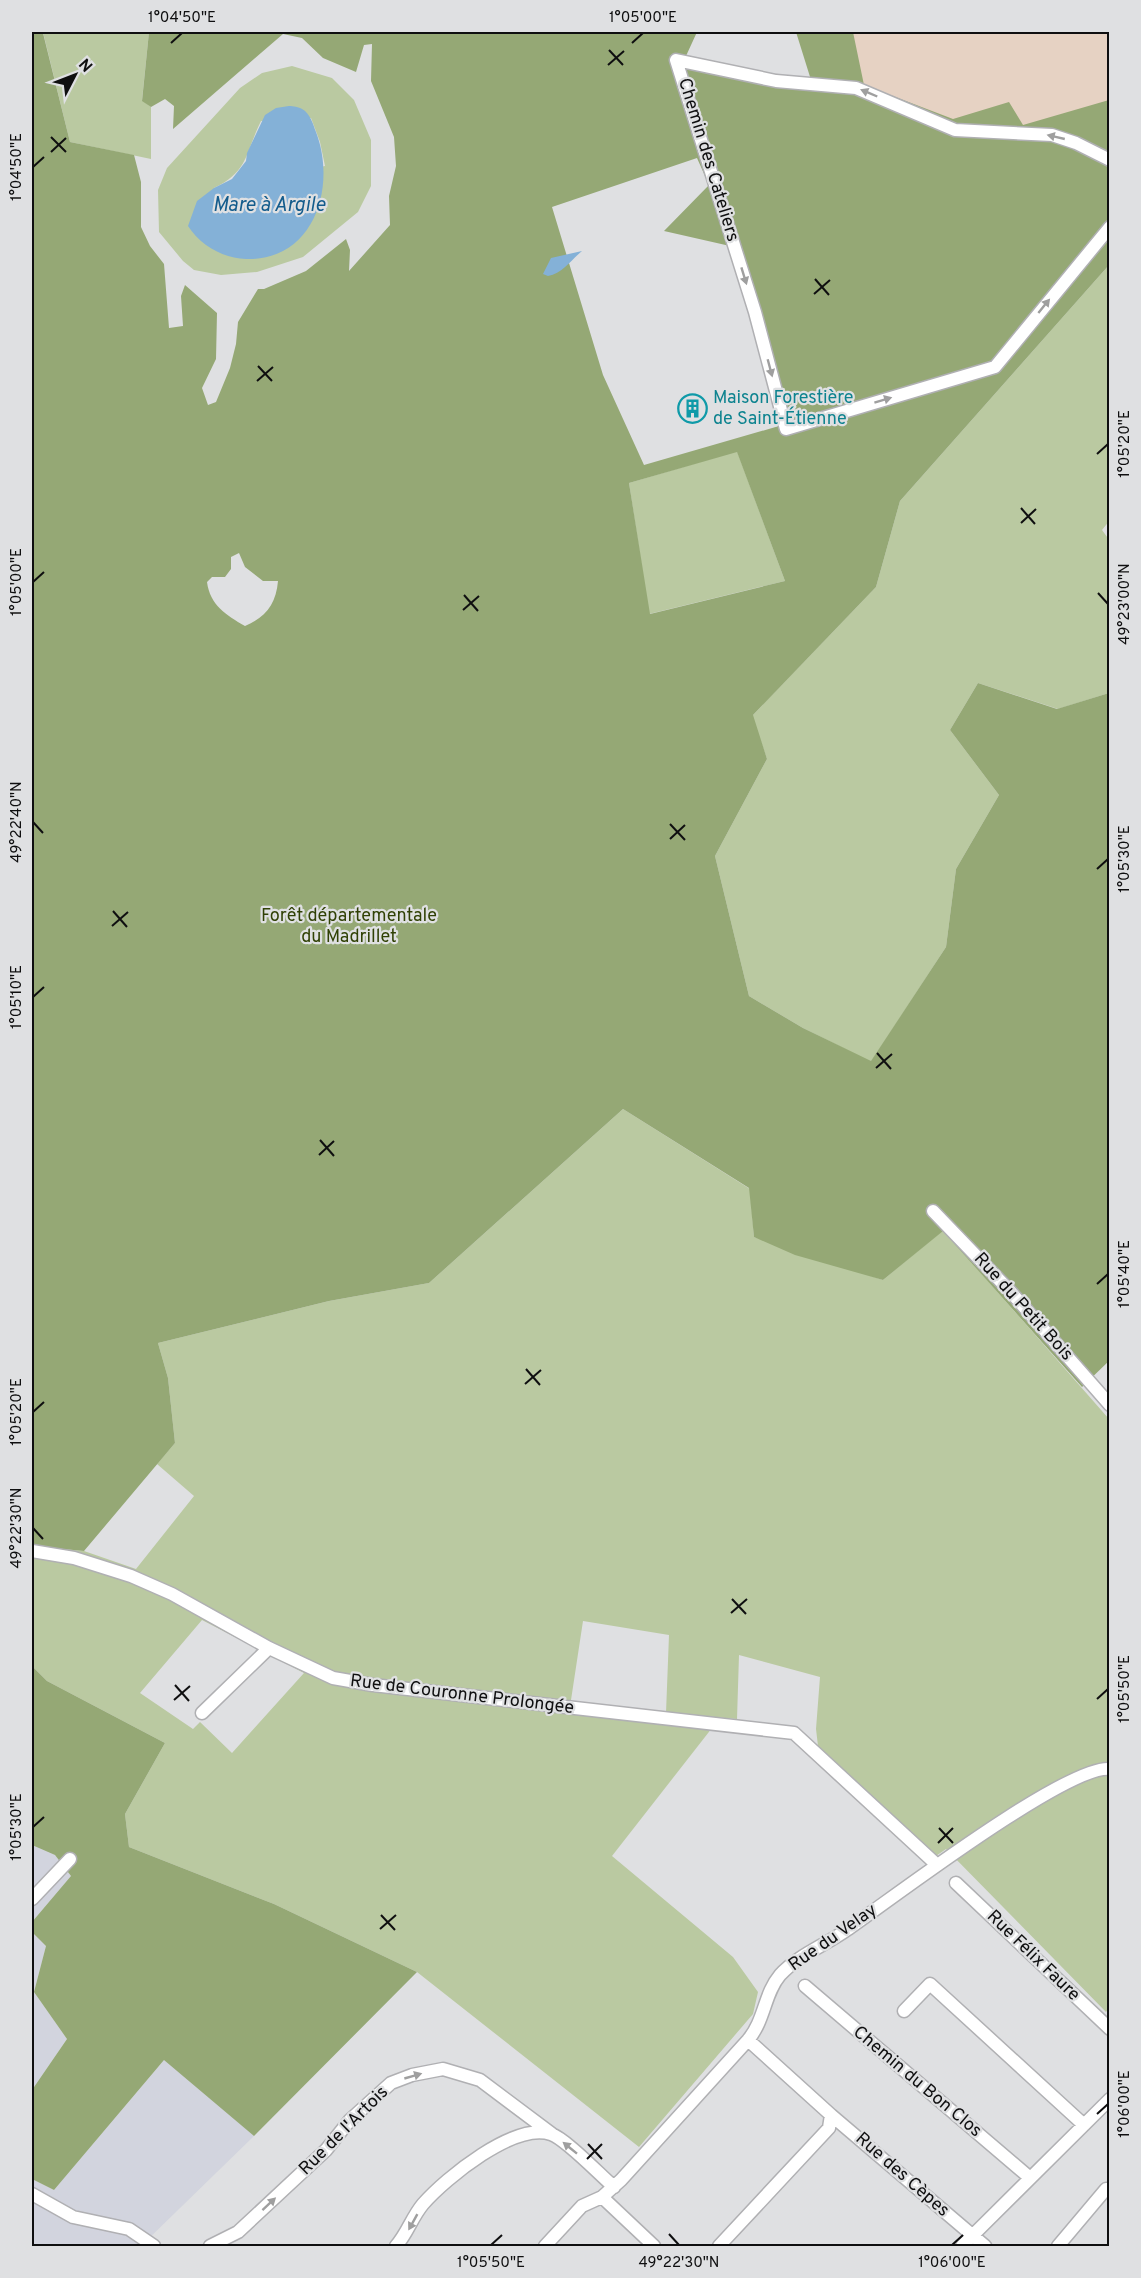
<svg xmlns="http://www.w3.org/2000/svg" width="1141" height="2278" viewBox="0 0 1141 2278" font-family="Overpass,sans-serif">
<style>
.built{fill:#d2d4de}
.industrial{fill:#e6d2c3}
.green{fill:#bac9a1;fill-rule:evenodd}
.forest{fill:#95a875;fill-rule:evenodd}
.water{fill:#84b1d7}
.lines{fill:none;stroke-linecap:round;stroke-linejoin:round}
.minor-casing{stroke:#b0b0b3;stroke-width:15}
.minor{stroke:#fff;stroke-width:12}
.oneway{fill:#9f9f9f}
.ticks{fill:none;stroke:#0f0f10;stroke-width:2}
.labels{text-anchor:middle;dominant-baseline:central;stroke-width:4.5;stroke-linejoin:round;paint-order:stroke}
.street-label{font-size:18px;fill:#0f0f10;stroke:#dfe0e2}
.culture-label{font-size:18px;fill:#0d838f;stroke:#dfe0e2;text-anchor:start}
.park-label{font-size:18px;fill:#304105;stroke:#dfe0e2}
.water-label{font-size:20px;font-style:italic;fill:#145c8c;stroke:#dfe0e2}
.neatline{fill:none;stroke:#0f0f10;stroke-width:2}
.ticks-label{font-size:15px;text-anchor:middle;fill:#0f0f10}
</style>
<rect width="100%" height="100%" fill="#dfe0e2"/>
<path class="built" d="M32,1845L55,1855L71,1876L32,1922Z
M32,1932L46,1946L34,1992L67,2039L32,2090Z
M165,2059L254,2136L142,2245L32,2246V2179L54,2190Z"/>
<path class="industrial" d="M848,32H1109V104L1024,128L953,120L863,86Z"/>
<path class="green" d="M43,32H149L142,100L151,107V159L70,142Z
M292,66L332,78L354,100L371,140V186L358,212L303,257L257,272L221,275L194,270L183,261L159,232L158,190L167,168L240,88L262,73ZM311,118L320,142L325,166L214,188C249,171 245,153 261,121Z
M1109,265L1110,520L1102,530L1110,541L1109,693L1058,709L978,683L950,730L999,795L956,869L946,947L871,1062L803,1028L749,996L715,856L767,759L752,716L876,587L900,501Z
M737,451L785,581L649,614L629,483Z
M623,1109L750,1189L754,1237L883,1280L943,1230L1109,1419V2008L1106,2012L946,1849L933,1858L818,1746L816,1729L820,1677L739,1655L737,1719L666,1713L669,1635L583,1621L571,1700L572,1714L712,1728L612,1856L733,1957L758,1992L753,2014L639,2147L417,1972L274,1904L129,1847L125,1814L165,1743L47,1681L32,1666V1546L84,1551L136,1569L194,1496L157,1464L175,1443L168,1378L158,1343L329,1301L429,1283ZM202,1620L304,1673L232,1753L200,1722L193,1729L140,1693Z"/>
<path class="forest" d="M32,32H46L43,33L70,142L134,155L141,182V227L150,246L164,264L169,328L183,326L181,296L185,285L217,313L216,359L202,388L208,405L216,402L230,368L236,344L238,322L258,289H264L306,271L346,239L350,250L349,271L390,225L389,196L396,166L394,137L371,81L372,44L364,45L356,72L323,58L302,38L283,34L173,129L174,106L165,99L151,107L142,101L149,32H697L686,56L777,76L811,80L796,32H853L864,85L953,119L1009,102L1023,125L1109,100V265L900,501L876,587L753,715L767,759L715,856L749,996L803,1028L871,1061L946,947L956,869L999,795L950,730L978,683L1057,709L1109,693L1110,1360L1082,1387L943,1231L883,1280L795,1255L754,1237L749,1188L623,1109L429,1283L329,1301L158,1343L168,1378L175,1443L84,1551L32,1546ZM697,158L709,185L664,231L730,246L757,337L779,426L644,465L603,375L552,207ZM737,452L785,581L650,614L629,483ZM239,553L245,567L263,581H278C276,604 266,617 245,626C226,615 210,605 207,582L212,577H225L231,569V557Z
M32,1666L47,1681L165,1743L125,1814L129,1847L274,1904L417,1972L254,2136L164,2060L54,2190L32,2179V2090L67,2039L34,1992L46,1946L32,1932V1922L71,1876L55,1855L32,1845Z"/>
<path class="water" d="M289,106C293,106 299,107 302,109C310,113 313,124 316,132C337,187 314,261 246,259C223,258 201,246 188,226L197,201L214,188L232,179L246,161L247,153L265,115L276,108Z
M582,251C571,260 563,273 548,276L543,274L551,258Z"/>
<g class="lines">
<defs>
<path id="minor" d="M1110,160L1076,143L1052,135L955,130L856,88L776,81L676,60L755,312L786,429L995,367L1110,227
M933,1211L1009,1290L1110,1405
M32,1551L74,1558L131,1576L172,1594L269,1648L333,1678L373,1685L794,1733L936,1864
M202,1713L269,1648
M956,1883L1110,2029
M32,1899L70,1859
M805,1986L1029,2177
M904,2011L930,1984L1084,2125
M831,2115L985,2246
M32,2194L73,2217L129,2229L154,2246
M602,2197L654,2246
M210,2246L238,2232L326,2150L350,2120L391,2083L412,2075L443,2069L480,2080L552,2134
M396,2246C407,2234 412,2217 423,2204C446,2178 514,2122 551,2134C566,2139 600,2175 614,2187
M545,2246L582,2206L602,2197L621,2180L748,2040C765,2020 764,1994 780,1975C798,1955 826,1945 848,1929C890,1900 1068,1764 1110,1769
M719,2246L829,2128L831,2115L748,2040
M962,2246L1110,2099
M1058,2246L1106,2189H1110"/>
</defs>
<use href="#minor" class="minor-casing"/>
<use href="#minor" class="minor"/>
</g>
<defs><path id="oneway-solid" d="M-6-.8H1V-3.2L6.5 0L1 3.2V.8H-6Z" transform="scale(1.5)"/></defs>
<g class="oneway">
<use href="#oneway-solid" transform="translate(869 93) rotate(-157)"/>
<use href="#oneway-solid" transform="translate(1056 137) rotate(-167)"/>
<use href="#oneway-solid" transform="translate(744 276) rotate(73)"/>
<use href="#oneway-solid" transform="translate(1044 306) rotate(-51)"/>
<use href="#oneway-solid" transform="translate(770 368) rotate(75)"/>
<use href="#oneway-solid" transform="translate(883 400) rotate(-17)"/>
<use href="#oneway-solid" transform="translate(413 2076) rotate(-16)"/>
<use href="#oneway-solid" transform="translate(570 2148) rotate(-141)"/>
<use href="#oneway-solid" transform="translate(269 2204) rotate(-43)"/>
<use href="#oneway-solid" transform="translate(413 2222) rotate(119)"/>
</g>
<path class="ticks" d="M171,43L182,33M632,43L643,33M609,50L623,65M608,65L624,51M51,137L66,152M51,152L66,138M33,167L44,157M815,279L829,295M814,294L830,280M258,366L272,381M257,381L273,367M1097,454L1108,444M1021,508L1035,524M1021,523L1036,509M33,582L44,572M1098,593L1108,604M464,595L478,611M463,610L479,596M33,822L43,833M670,824L685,840M670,839L685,825M1097,869L1108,859M113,911L127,927M112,926L128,912M33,997L44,987M877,1053L891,1069M876,1068L892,1054M320,1140L334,1156M319,1155L334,1141M1097,1284L1108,1274M526,1369L540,1385M525,1384L541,1370M33,1412L44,1402M33,1528L43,1539M732,1599L746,1614M731,1613L747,1599M175,1685L189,1701M1097,1699L1108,1689M174,1700L190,1686M33,1827L44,1817M939,1828L953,1843M938,1843L953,1828M381,1915L395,1930M380,1929L396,1915M1097,2114L1108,2104M588,2144L602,2159M587,2159L602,2144M669,2234L679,2245M491,2245L502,2235M952,2245L963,2235"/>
<defs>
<symbol id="building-ring" viewBox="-11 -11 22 22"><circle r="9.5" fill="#dfe0e2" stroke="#0f9aa8" stroke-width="1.5"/><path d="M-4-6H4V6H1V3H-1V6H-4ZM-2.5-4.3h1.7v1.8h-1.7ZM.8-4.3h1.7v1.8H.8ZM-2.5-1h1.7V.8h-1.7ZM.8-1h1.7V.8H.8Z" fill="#0f9aa8"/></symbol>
</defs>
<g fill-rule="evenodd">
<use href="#building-ring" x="676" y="392" width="33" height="33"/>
</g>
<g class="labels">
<g class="street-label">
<text transform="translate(708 160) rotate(73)">Chemin des Cateliers</text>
<text transform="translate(1023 1307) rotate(48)">Rue du Petit Bois</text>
<text transform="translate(462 1695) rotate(7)">Rue de Couronne Prolongée</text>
<text transform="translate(833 1938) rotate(-35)">Rue du Velay</text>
<text transform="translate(1033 1956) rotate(44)">Rue Félix Faure</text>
<text transform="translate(917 2082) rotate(40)">Chemin du Bon Clos</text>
<text transform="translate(344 2131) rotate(-45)">Rue de l'Artois</text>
<text transform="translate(902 2175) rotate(41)">Rue des Cèpes</text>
</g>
<g class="culture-label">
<text x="713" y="398">Maison Forestière<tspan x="713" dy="21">de Saint-Étienne</tspan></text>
</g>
<g class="park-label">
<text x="349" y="916">Forêt départementale<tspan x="349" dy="21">du Madrillet</tspan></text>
</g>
<g class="water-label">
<text x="269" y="206">Mare à Argile</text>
</g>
</g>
<rect width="1141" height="2278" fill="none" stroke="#dfe0e2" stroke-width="66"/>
<g transform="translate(75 75) rotate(48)" stroke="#dfe0e2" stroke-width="4.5" paint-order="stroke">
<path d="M0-4.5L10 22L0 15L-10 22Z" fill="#0f0f10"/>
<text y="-9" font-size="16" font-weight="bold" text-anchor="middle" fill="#0f0f10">N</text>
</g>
<rect x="33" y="33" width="1075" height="2212" class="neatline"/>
<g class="ticks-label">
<text x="182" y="22">1°04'50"E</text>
<text x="643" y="22">1°05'00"E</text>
<text transform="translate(16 167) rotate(-90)" y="5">1°04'50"E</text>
<text transform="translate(1124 444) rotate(-90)" y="5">1°05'20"E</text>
<text transform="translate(16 582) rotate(-90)" y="5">1°05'00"E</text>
<text transform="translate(1124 604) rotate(-90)" y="5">49°23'00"N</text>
<text transform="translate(16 822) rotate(-90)" y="5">49°22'40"N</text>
<text transform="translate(1124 859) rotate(-90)" y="5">1°05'30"E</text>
<text transform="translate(16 997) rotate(-90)" y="5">1°05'10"E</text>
<text transform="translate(1124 1274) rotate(-90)" y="5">1°05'40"E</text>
<text transform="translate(16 1412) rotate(-90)" y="5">1°05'20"E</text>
<text transform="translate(16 1528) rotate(-90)" y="5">49°22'30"N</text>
<text transform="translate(1124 1689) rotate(-90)" y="5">1°05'50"E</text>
<text transform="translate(16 1827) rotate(-90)" y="5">1°05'30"E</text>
<text transform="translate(1124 2104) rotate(-90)" y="5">1°06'00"E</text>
<text x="491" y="2267">1°05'50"E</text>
<text x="679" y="2267">49°22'30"N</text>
<text x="952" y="2267">1°06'00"E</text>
</g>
</svg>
